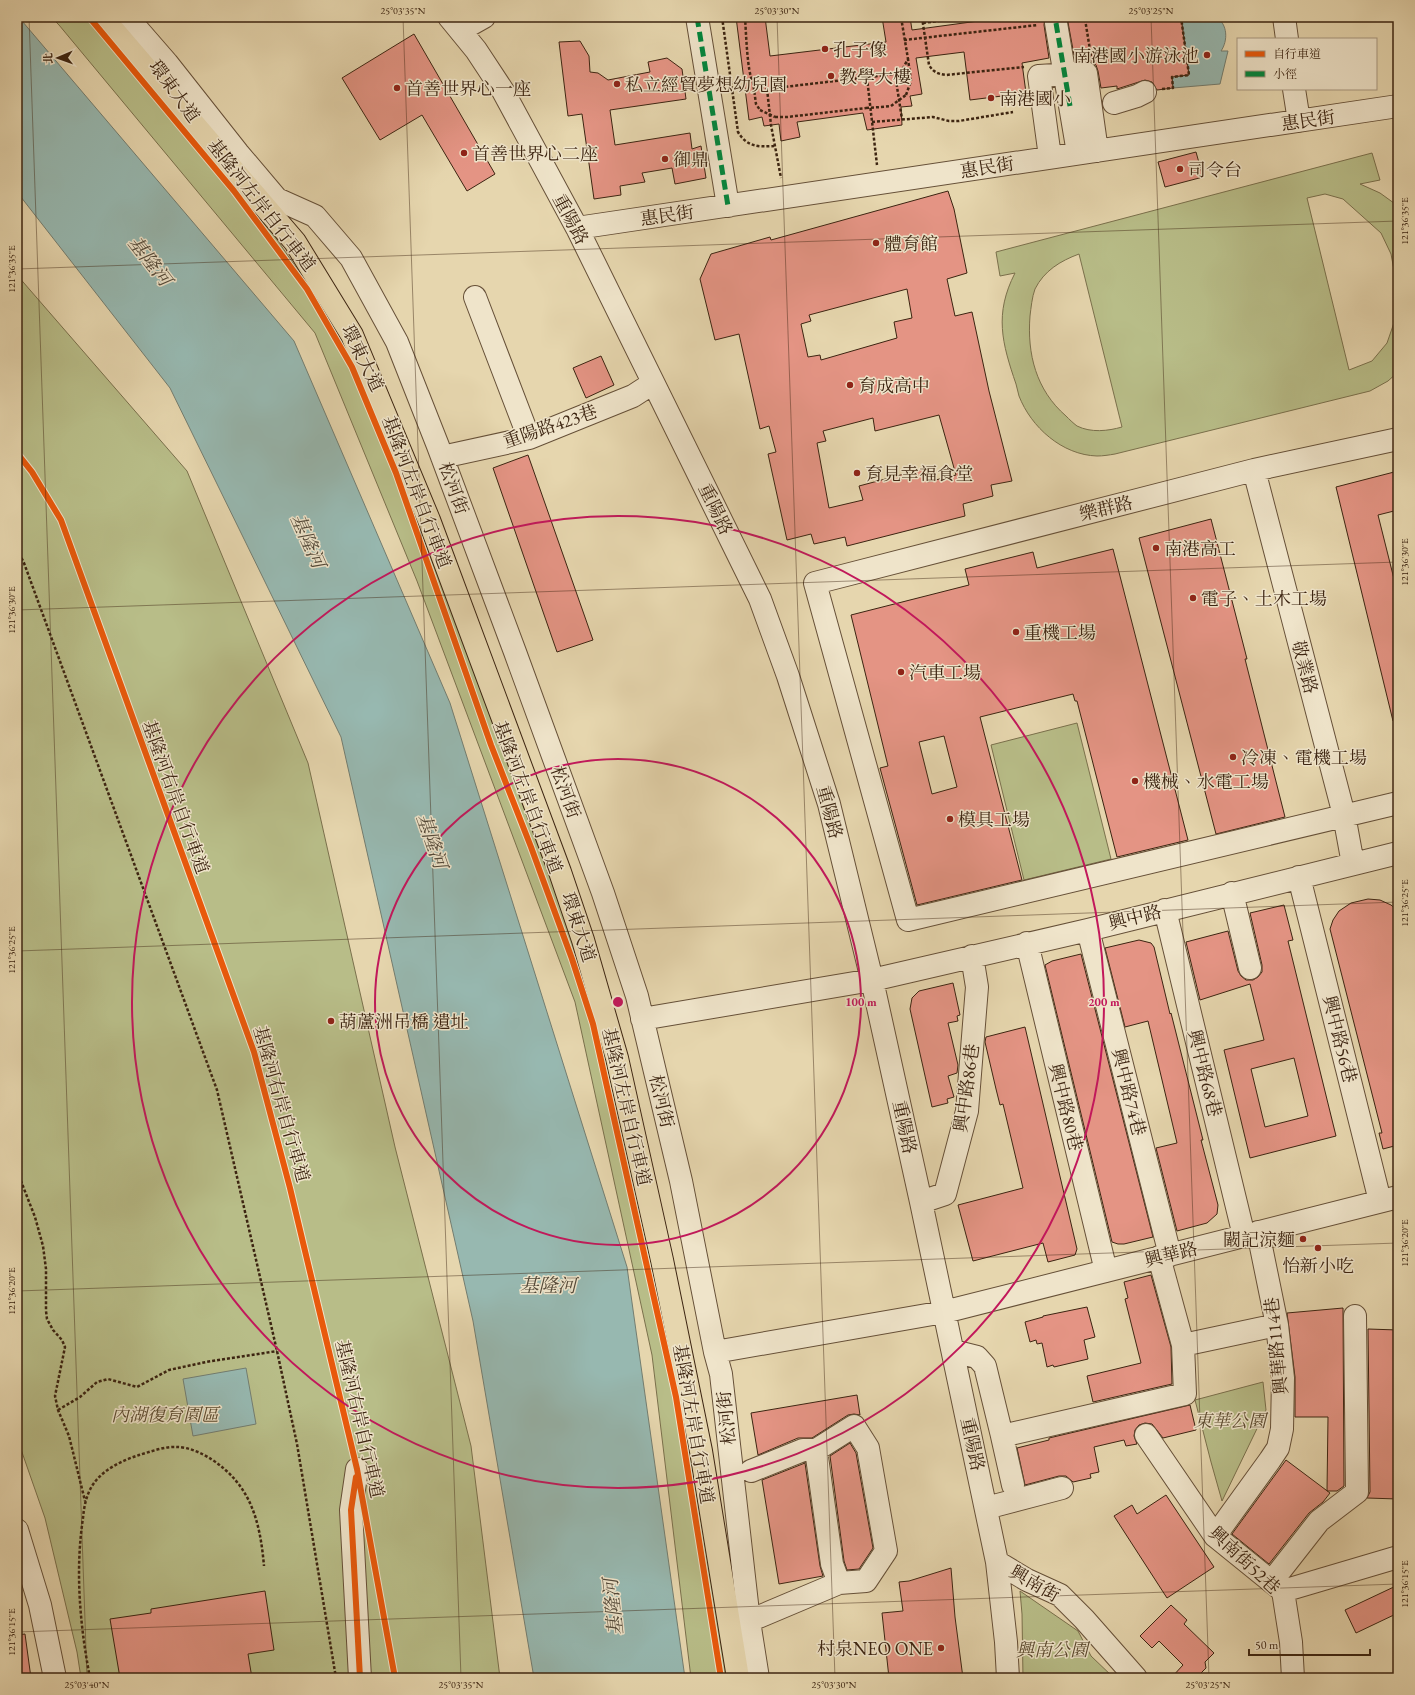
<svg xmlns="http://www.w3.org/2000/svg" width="1415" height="1695" viewBox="0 0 1415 1695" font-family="'EB Garamond','Noto Serif TC',serif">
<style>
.green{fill:#b8bd88;stroke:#7a704c;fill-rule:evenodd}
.water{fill:#97b8b0;stroke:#737d70}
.building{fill:#e49484;stroke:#3c2411;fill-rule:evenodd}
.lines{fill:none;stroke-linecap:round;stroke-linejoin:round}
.minor-casing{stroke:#665038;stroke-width:24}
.highway-casing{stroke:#3c2411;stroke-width:24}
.path{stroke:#3c2411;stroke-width:2.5;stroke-dasharray:3 2;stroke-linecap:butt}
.minor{stroke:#efe4ca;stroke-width:22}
.highway{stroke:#e6d6ae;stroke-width:22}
.path-bridge{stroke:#3c2411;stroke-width:2.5;stroke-dasharray:3 2;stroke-linecap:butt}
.quiet{stroke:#00873e;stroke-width:5;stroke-dasharray:10 5;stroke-linecap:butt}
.cycleway-casing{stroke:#efe4ca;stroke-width:8}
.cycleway{stroke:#e8590c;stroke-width:6}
.ticks{fill:none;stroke:#3c2411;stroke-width:1;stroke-opacity:0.45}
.ring{fill:none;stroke:#c2185b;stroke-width:2}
.poi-dot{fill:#8f2418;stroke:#efe4ca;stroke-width:1.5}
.labels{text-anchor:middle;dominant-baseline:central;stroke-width:3;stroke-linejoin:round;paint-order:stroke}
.poi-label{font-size:18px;fill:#3c2411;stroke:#efe4ca;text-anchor:start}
.street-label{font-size:18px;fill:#3c2411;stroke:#efe4ca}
.park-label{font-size:18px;font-style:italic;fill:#5b4a2f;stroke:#efe4ca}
.water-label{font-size:19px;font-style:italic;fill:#534939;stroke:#efe4ca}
.centre{fill:#c2185b;stroke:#efe4ca;stroke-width:2}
.ring-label{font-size:12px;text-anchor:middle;font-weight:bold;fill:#c2185b;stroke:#efe4ca;stroke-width:3;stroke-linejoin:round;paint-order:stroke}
.neatline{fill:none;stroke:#3c2411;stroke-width:1.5}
.ticks-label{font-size:10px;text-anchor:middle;fill:#3c2411}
</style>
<rect width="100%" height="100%" fill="#e6d6ae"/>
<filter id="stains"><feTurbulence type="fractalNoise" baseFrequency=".005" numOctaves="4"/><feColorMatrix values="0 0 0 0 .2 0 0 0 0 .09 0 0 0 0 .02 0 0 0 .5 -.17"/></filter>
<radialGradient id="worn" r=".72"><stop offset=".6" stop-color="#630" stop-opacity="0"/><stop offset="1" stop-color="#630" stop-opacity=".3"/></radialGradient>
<path class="green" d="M51,17H93L221,157L350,347L515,760L639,1143L738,1678H691L652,1355L575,1002L417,581L315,333L59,25Z
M1372,153L1380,180L1360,184L1380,193L1398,206V372L1388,381L1370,391L1115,454C1109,455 1103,456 1097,456C1062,455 1031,427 1019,396C1018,392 1017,388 1016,384C1002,343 994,314 1015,273L1000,276L996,252ZM1325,194L1343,199L1381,233L1391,254L1397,286L1396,317L1387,343L1372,361L1349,370L1307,198ZM1079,254L1122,427C1108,431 1091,433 1077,426C1073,423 1069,419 1066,416C1036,390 1027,354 1030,316C1031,308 1032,297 1035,289C1044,271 1060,261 1079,254Z
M17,275L187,471L308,763L395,1147L471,1446L500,1678H81L77,1652L45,1518L17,1438Z
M1077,723L1111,859L1024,880L991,745Z
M1263,1382L1266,1410L1222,1501L1211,1462L1195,1400Z
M1020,1591L1078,1631L1091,1656L1114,1678H1023L1022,1614Z"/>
<path class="water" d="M17,17L22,21L294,341L450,703L627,1267L685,1678H534L473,1321L341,737L170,388L17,192Z
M1181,17H1216C1228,24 1228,41 1221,51H1228L1220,84L1173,88L1172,77L1189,75Z
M246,1368L256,1424L193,1436L183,1379Z"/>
<path class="building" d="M736,17H765L770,56L886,42L882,17H910L912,30L1008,17H1045L1044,25L1049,58L1022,63L1026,93L970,100L964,52L916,58L922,94L910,96L912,106L901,107L902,125L867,130L863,113L797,122L800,137L781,141L779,124L764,126L762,117L749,120Z
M1067,17H1181L1189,75L1172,77L1173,88L1157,90L1152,82L1145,80L1117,89V86L1101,88L1098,71L1096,65L1091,62L1090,54L1074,55Z
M414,34L495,174L467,191L422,115L380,140L342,78Z
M580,41L589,56L590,72L598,73L608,80L650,72L648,62L667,58L682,69L686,99L610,110L615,145L690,133L692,149L701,146L706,178L675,184L672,168L642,173L645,182L620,186L621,195L594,199L582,114L568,116L559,42Z
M1196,152L1203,177L1165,187L1158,162Z
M948,191L954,209L967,273L947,279L955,316L972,312L989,391L1012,481L991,485L993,496L963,504L965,516L847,546L845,537L814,544L811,534L787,540L768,454L776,452L769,426L760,429L739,334L715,340L700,279L711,254L770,237L771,240ZM907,289L912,318L894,322L897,338L821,360L820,355L808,357L801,324L811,321L809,315ZM939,415L956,475L927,482L923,469L859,486L863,500L829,508L817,443L826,441L823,431L873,418L875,431Z
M601,356L614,385L586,398L573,368Z
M528,455L593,640L557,652L493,468Z
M1398,471V510L1378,515L1398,595V721H1393L1336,487Z
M1211,519L1247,659H1245L1285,817L1216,834L1139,538Z
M1113,549L1188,840L1117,857L1077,701H1075L1073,694L980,717L1022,880L917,905L880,768L888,766L851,615L969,585L965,569L1033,552L1037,568ZM944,736L957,787L932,794L919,742Z
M1368,899L1380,900L1391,905L1398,911V1145L1383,1149L1379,1133H1382L1330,929L1333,920L1339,911L1351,903Z
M1284,905L1293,940L1288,941L1336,1136L1250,1158L1224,1050L1264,1040L1250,984L1200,1000L1186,942L1228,931L1238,971L1241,976L1246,980H1253L1258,977L1262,972V965L1250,913ZM1294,1058L1308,1116L1265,1127L1251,1069Z
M1139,940L1151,943L1154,947L1170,1014L1171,1013L1203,1140H1201L1218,1205L1217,1214L1207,1223L1177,1231L1156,1148L1177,1143L1148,1021L1125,1027L1105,948Z
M1081,954L1153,1237L1124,1244H1118L1112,1242L1045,965L1052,961Z
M953,983L960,1015L957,1016L958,1021L948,1023L958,1065L957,1073L948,1076L954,1097L947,1099L948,1103L932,1107L910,1009L912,998L919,991Z
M1025,1027L1077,1249L1075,1255L1048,1262L1043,1243L973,1261L958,1205L1023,1188L1003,1104L1000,1105L996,1089L985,1042L986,1037Z
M1151,1275L1171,1347L1172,1384L1093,1402L1087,1376L1141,1363L1125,1299L1128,1298L1124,1282Z
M1087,1307L1095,1337L1084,1340L1088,1359L1054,1367L1053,1365L1047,1367L1042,1343L1037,1344L1036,1340L1030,1342L1025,1322L1043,1317V1316Z
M1343,1308L1344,1486L1337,1491H1327L1328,1417H1295V1377L1287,1313Z
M1368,1329L1398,1330V1499L1367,1498L1370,1492Z
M857,1395L860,1415L854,1414L848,1415L812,1438H798L758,1455L751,1413Z
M1190,1405L1196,1430L1163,1438L1152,1424L1145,1423L1139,1425L1135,1430L1134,1436L1137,1444L1126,1446L1124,1440L1094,1447L1099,1472L1090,1474L1091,1478L1073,1482L1066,1476H1059L1025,1485L1017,1448L1049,1440V1438Z
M850,1443L856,1453L873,1548L859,1569L847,1570L844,1561L830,1456Z
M1286,1460L1330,1493L1323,1502L1309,1513L1269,1564L1232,1534Z
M805,1463L820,1566L823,1576L779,1584L762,1480Z
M1166,1495L1214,1567L1167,1598L1114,1516L1132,1505L1137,1514Z
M951,1568L955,1617L963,1678H889L882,1613L903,1611L899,1582L909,1581Z
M1398,1585V1613L1356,1633L1345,1610Z
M265,1591L274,1650L248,1654L252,1678H120L110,1619L151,1613V1609Z
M1171,1605L1187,1620L1184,1624L1214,1653L1205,1662L1206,1668L1196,1678H1171L1183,1665L1159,1641L1152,1648L1140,1636Z
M25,1634L31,1678H17V1635Z"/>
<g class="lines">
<defs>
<path id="minor" d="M127,17L167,63L238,153L277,199L315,216L351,258L397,342L438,446L515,652L603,893L637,996L681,1181L715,1352L721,1374L749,1621L758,1678
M449,17L476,50L503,91L577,228L760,599L788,676L829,804L872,980L921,1202L997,1562L1006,1642L1008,1678
M697,17L728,206
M1284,17L1287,39
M1056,23L1078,153
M461,30L484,17
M1294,89L1299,121
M1114,103L1137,96L1145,92
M1050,157L1039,76L1086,73L1097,151
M577,228L1398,106
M475,297L529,438
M1398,439L1254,470L815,583L908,920L1398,803
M442,457L529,438L633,396L653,383
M1254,470L1344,815L1353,864
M1299,877L1380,1201
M1232,893L1250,968
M1165,910L1244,1236
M1088,930L1170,1255
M1027,943L1106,1271
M642,1019L872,980L1088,930L1398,853
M921,1202L945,1194L967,1111L977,987L972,956
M1159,1257L1183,1345L1277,1325
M953,1351L977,1357L985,1366L1002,1436L1185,1394L1183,1345
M715,1352L944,1312L1398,1197
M1146,1435L1215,1536L1283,1591L1291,1642L1293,1678
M1002,1436L1013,1485
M357,1469L351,1510L360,1678
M751,1471L803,1450H816L854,1426L868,1448L886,1551L866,1581L839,1583L832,1564L816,1450
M986,1508L1062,1488
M17,1530L40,1605L55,1678
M1215,1536L1270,1460L1278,1448L1282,1429L1283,1378L1277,1325L1258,1232
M997,1562L1027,1580L1060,1595L1084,1619L1136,1678
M1272,1581L1319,1521L1357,1492L1355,1316
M1283,1591L1398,1557
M749,1621L839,1583"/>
<path id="highway" d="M102,17L295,242L352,335L429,520L560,872L583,940L617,1058L662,1260L701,1451L738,1678"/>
</defs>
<use href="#minor" class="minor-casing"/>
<use href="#highway" class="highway-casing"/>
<path class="path" d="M722,17L738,132C747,147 758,147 774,146
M745,17C746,30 747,73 753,82C757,86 762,88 767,89L895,74L902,70L908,59L901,17
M922,17L929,65C933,72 938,74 946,75L1024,67
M1085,19L1091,56
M1073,20L1100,17
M923,23L969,17
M904,40L1038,25
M895,74L902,119
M867,78L877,165
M753,82L756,104L760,110
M767,89L771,125L781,178
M1162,89L1173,88L1172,77L1189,75L1181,17
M906,95L911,81L908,59
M881,107L891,106
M775,117H787L866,108
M872,122L933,117L949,121H959L1013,112
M17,549L24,563L217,1090L277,1351L297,1444L336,1678
M17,1171L35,1217L43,1246L46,1269V1311L47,1319L53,1330L62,1340L65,1347L55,1396L58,1410L69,1436L85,1501
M58,1410L80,1397L97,1382L108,1379L137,1387L169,1370L206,1362L277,1351
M90,1678C80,1626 75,1571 83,1518C84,1507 86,1496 92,1486C102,1470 121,1461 139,1455C150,1452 165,1446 177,1447C188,1447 202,1453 211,1459C251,1485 260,1521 264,1566"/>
<use href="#minor" class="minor"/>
<use href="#highway" class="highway"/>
<path class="path-bridge" d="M891,106L906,95
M866,108L881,107
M760,110L775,117"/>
<path class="quiet" d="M697,17L728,206
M1056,23L1070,106"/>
<defs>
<path id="cycleway" d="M89,17L234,191L307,289L352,367L396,473L491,745L531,847L572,959L593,1024L676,1397L721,1678
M17,453L32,472L61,520L254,1052L290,1188L357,1469L395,1678
M356,1477L351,1510L360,1678"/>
</defs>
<use href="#cycleway" class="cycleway-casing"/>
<use href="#cycleway" class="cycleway"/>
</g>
<path class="ticks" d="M29,17L87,1678M403,17L461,1678M777,17L835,1678M1151,17L1209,1678M17,269L1398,221M17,610L1398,562M17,951L1398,902M17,1291L1398,1243M17,1632L1398,1584"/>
<g class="ring">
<circle cx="618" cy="1002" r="243"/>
<circle cx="618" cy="1002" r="486"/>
</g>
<g class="poi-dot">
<circle cx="825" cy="49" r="4"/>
<circle cx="1207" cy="55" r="4"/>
<circle cx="831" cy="76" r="4"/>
<circle cx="617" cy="84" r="4"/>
<circle cx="397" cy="88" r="4"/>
<circle cx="991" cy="98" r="4"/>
<circle cx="464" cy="153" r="4"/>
<circle cx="665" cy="159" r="4"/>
<circle cx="1180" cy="169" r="4"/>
<circle cx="876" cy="243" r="4"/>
<circle cx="850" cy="385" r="4"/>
<circle cx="857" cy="473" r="4"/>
<circle cx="1156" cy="548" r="4"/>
<circle cx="1193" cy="598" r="4"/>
<circle cx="1016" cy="632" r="4"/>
<circle cx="901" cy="672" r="4"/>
<circle cx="1233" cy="757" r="4"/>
<circle cx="1135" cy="781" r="4"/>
<circle cx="950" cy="819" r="4"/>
<circle cx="331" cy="1021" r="4"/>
<circle cx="1303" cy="1239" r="4"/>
<circle cx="1318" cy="1248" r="4"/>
<circle cx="941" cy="1648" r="4"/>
</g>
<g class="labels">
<g class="poi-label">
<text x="833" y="49">孔子像</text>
<text x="1199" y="55" text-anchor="end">南港國小游泳池</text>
<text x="839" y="76">教學大樓</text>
<text x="625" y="84">私立經貿夢想幼兒園</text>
<text x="405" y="88">首善世界心一座</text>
<text x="999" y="98">南港國小</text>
<text x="472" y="153">首善世界心二座</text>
<text x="673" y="159">御鼎</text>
<text x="1188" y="169">司令台</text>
<text x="884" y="243">體育館</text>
<text x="858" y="385">育成高中</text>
<text x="865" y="473">育見幸福食堂</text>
<text x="1164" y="548">南港高工</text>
<text x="1201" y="598">電子、土木工場</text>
<text x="1024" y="632">重機工場</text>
<text x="909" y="672">汽車工場</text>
<text x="1241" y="757">冷凍、電機工場</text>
<text x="1143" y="781">機械、水電工場</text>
<text x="958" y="819">模具工場</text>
<text x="339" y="1021">葫蘆洲吊橋 遺址</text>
<text x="1295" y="1239" text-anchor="end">闞記涼麵</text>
<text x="1318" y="1265" text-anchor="middle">怡新小吃</text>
<text x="933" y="1648" text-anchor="end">村泉NEO ONE</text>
</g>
<g class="street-label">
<text transform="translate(175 91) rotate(54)">環東大道</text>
<text transform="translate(1308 120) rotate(-8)">惠民街</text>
<text transform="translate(987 167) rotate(-9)">惠民街</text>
<text transform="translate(262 205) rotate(52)">基隆河左岸自行車道</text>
<text transform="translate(667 215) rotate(-8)">惠民街</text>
<text transform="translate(571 219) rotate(62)">重陽路</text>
<text transform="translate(363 358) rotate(64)">環東大道</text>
<text transform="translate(550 426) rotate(-19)">重陽路423巷</text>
<text transform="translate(454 488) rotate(70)">松河街</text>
<text transform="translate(417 492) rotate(69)">基隆河左岸自行車道</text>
<text transform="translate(1106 508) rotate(-14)">樂群路</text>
<text transform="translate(716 509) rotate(64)">重陽路</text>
<text transform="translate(1305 667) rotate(75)">敬業路</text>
<text transform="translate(566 792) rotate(70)">松河街</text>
<text transform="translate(176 797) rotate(70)">基隆河右岸自行車道</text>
<text transform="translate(528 797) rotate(69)">基隆河左岸自行車道</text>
<text transform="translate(830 812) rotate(75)">重陽路</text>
<text transform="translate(1135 917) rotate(-14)">興中路</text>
<text transform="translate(579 927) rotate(72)">環東大道</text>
<text transform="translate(1340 1039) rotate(76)">興中路56巷</text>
<text transform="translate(1205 1073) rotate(76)">興中路68巷</text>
<text transform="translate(966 1088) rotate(-82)">興中路86巷</text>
<text transform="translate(1129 1092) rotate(76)">興中路74巷</text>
<text transform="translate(662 1101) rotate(77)">松河街</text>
<text transform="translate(282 1104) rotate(74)">基隆河右岸自行車道</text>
<text transform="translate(627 1107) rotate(77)">基隆河左岸自行車道</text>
<text transform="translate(1066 1107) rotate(76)">興中路80巷</text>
<text transform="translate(905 1127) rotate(78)">重陽路</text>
<text transform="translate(1171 1254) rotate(-14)">興華路</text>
<text transform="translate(1276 1346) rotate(-96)">興華路114巷</text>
<text transform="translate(726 1418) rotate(-96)">松河街</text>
<text transform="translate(360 1419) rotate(77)">基隆河右岸自行車道</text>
<text transform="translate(694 1424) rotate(80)">基隆河左岸自行車道</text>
<text transform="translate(973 1444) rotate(78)">重陽路</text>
<text transform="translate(1245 1560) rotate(43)">興南街52巷</text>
<text transform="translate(1035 1583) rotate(30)">興南街</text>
</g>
<g class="park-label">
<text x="165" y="1414">內湖復育園區</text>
<text x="1230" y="1420">東華公園</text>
<text x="1052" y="1649">興南公園</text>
</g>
<g class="water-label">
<text transform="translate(150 261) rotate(52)">基隆河</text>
<text transform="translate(308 541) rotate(66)">基隆河</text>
<text transform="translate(432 841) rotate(71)">基隆河</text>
<text x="548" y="1285">基隆河</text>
<text transform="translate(613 1607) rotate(-96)">基隆河</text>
</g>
</g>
<circle cx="618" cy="1002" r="6" class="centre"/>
<g class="ring-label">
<text x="861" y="1006">100 m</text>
<text x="1104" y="1006">200 m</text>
</g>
<rect width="1415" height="1695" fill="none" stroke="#e6d6ae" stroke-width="44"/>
<rect x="1237" y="38" width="140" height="52" fill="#efe4ca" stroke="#a79780"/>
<rect x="1245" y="51" width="20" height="6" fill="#e8590c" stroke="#a79780"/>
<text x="1273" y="58" font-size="12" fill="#3c2411">自行車道</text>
<rect x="1245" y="71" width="20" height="6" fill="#00873e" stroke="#a79780"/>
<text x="1273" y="78" font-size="12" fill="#3c2411">小徑</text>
<g transform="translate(58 58) rotate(268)" stroke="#efe4ca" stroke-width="3" paint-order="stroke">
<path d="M0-3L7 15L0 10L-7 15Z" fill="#3c2411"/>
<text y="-6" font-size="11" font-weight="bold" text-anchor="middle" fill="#3c2411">北</text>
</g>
<path d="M1249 1649v6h121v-6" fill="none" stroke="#3c2411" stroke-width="2"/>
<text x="1255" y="1649" font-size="12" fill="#3c2411" stroke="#efe4ca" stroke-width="3" paint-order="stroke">50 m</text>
<rect x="22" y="22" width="1371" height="1651" class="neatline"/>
<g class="ticks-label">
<text x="403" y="14">25°03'35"N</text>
<text x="777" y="14">25°03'30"N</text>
<text x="1151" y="14">25°03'25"N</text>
<text transform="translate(1404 221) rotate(-90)" y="4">121°36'35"E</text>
<text transform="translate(11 269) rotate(-90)" y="4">121°36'35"E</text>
<text transform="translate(1404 562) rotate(-90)" y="4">121°36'30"E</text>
<text transform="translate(11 610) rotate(-90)" y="4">121°36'30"E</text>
<text transform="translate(1404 903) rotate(-90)" y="4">121°36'25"E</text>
<text transform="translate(11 950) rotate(-90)" y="4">121°36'25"E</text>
<text transform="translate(1404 1243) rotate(-90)" y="4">121°36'20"E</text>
<text transform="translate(11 1291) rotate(-90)" y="4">121°36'20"E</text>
<text transform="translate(1404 1584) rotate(-90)" y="4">121°36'15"E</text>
<text transform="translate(11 1632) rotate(-90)" y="4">121°36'15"E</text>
<text x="87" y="1688">25°03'40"N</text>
<text x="461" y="1688">25°03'35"N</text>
<text x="834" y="1688">25°03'30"N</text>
<text x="1208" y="1688">25°03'25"N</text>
</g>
<rect width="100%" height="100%" filter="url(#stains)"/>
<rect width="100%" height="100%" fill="url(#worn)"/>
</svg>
